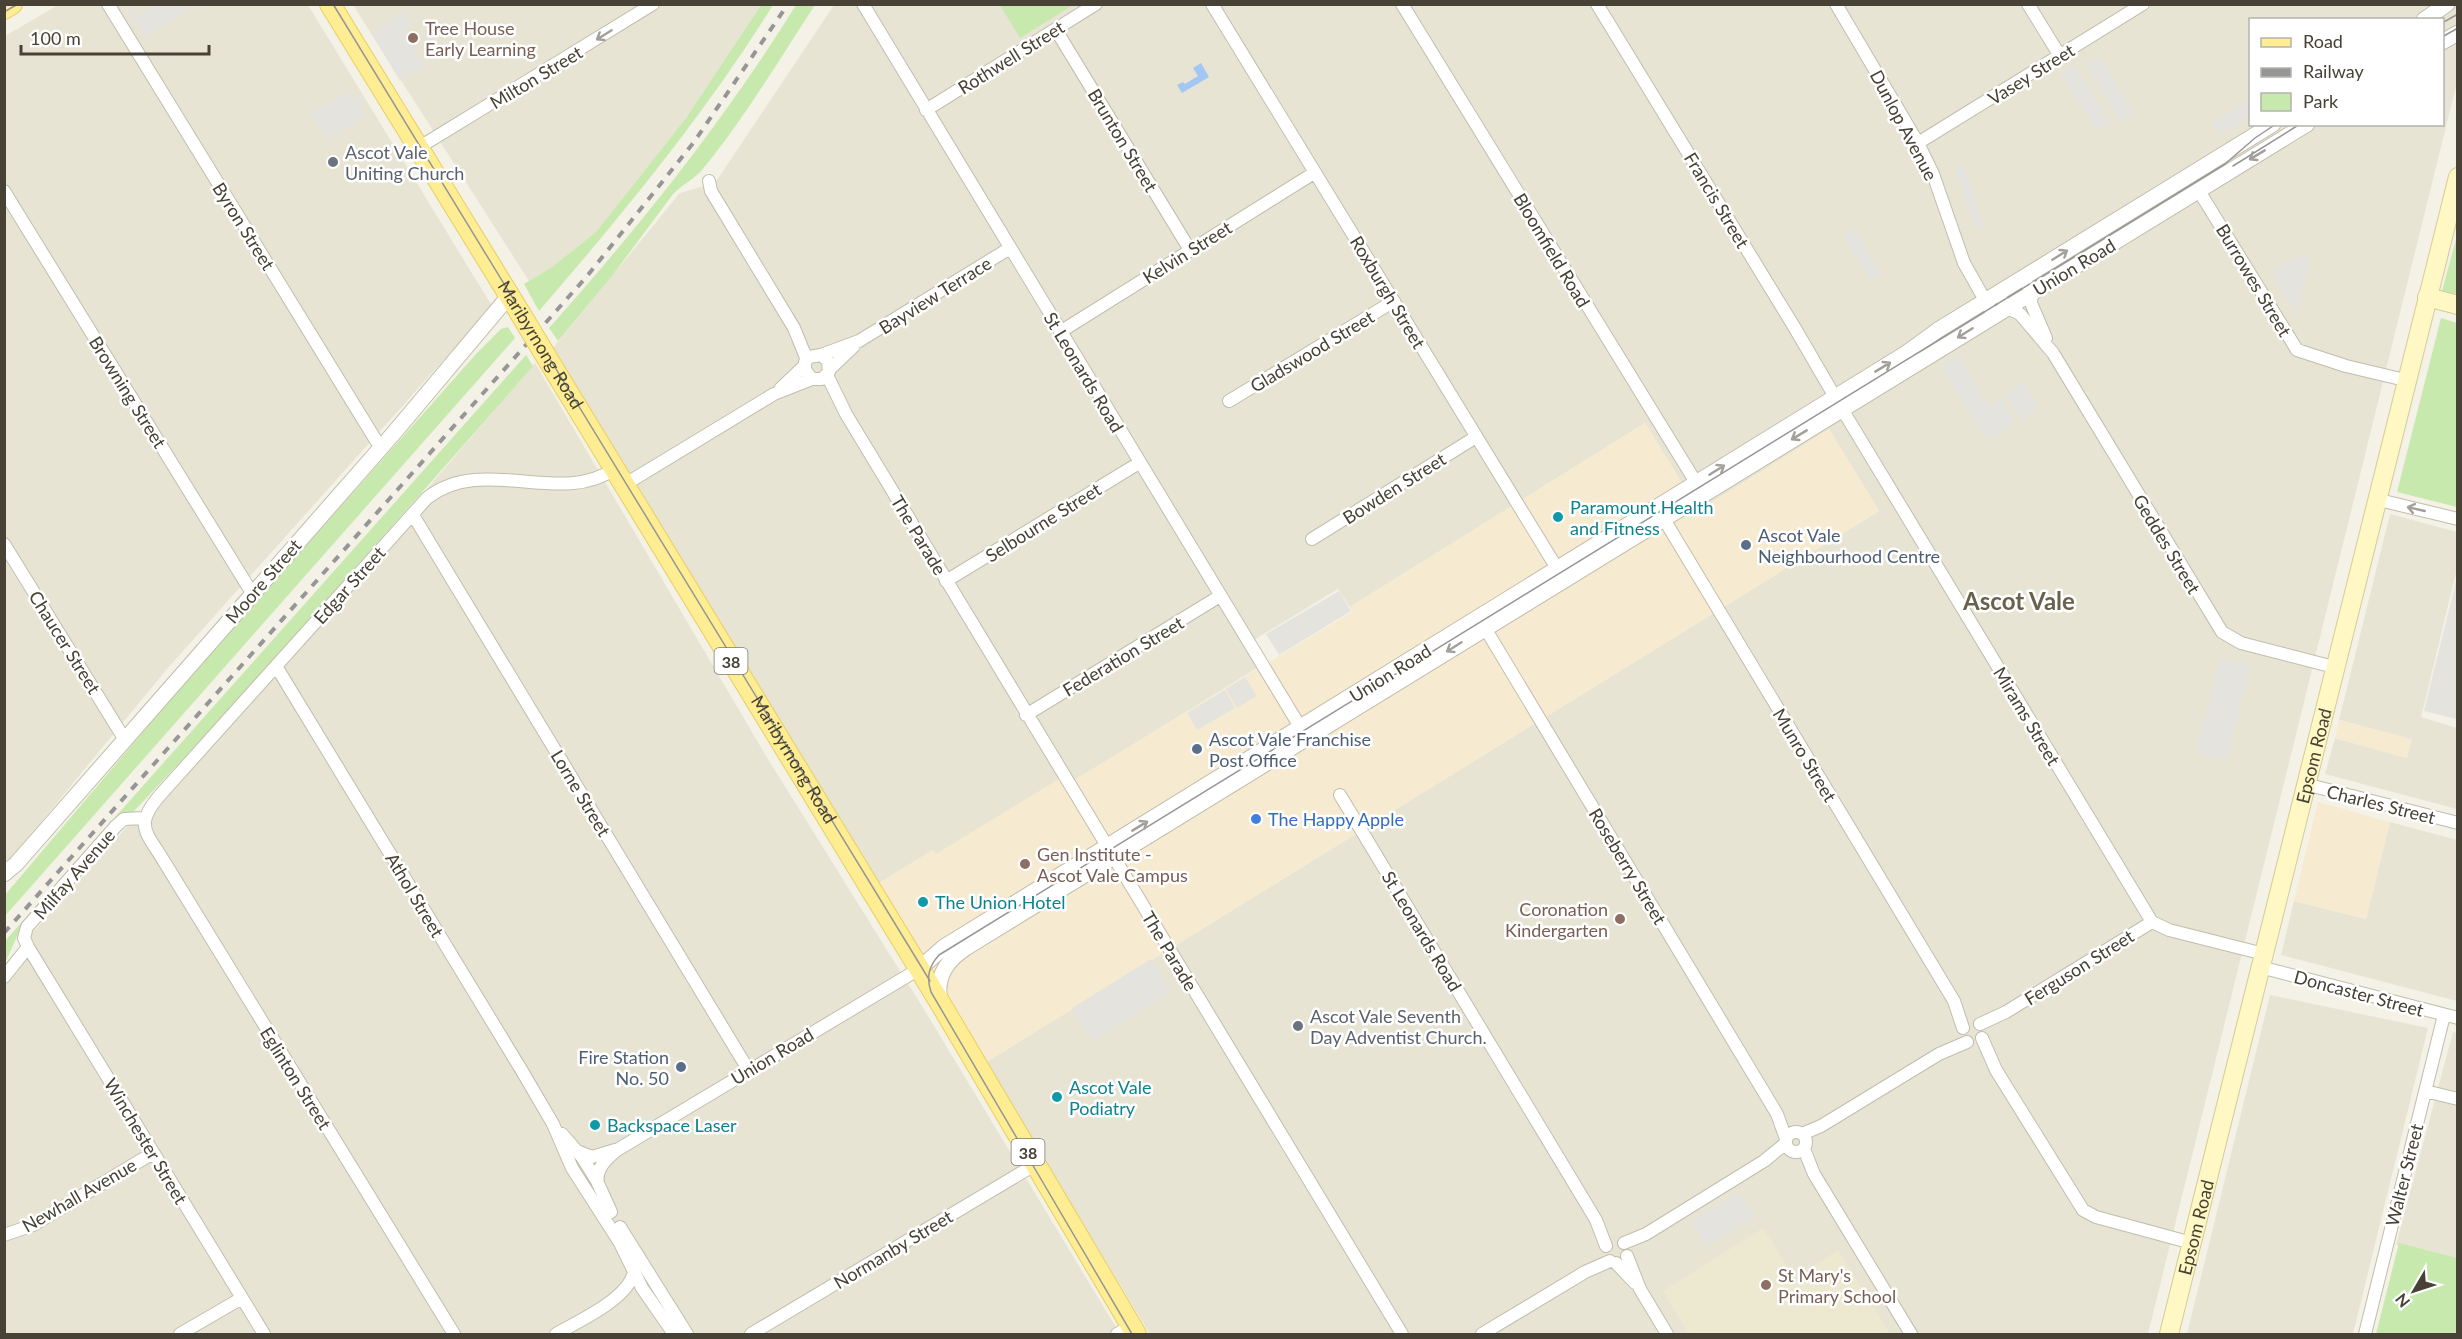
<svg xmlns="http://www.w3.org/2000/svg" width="2462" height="1339" viewBox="0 0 2462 1339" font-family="Lato,sans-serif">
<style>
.residential{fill:#e8e4d4;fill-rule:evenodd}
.commercial{fill:#f6ebd1}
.education{fill:#ede8d0}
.green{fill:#c7e9ae}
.parking{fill:#e4e3de}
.water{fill:#a1c7f2}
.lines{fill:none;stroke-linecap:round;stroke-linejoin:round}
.minor-casing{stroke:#c2bdab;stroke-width:14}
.tertiary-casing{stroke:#c2bdab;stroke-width:17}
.secondary-casing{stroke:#d5cb95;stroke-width:20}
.primary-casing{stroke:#e7cf61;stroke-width:22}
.minor{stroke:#fff;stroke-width:12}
.tertiary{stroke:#fff;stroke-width:15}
.secondary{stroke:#fff8c5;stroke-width:18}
.primary{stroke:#ffed94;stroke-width:20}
.tram{stroke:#969696;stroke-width:1.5}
.rail{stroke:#969696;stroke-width:4;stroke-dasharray:8 8;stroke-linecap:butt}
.primary-bridge-casing{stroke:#e7cf61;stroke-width:22;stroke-linecap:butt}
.primary-bridge{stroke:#ffed94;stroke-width:20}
.oneway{stroke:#a3a09a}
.education-dot{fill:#8d6e63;stroke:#fff;stroke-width:2}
.worship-dot{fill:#6b7280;stroke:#fff;stroke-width:2}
.culture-dot{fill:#0f9aa8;stroke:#fff;stroke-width:2}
.service-dot{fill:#5c6f8a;stroke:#fff;stroke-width:2}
.shop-dot{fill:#3f7fe0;stroke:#fff;stroke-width:2}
.labels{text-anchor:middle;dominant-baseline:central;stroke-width:5;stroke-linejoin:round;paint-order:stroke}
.shield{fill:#fff;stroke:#7e7b72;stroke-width:1.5}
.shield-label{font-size:16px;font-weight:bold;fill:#474235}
.education-label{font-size:18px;fill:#785e54;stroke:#fff;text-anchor:start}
.street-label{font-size:18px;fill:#474235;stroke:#fff}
.worship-label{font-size:18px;fill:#5b616d;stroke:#fff;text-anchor:start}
.culture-label{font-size:18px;fill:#0d838f;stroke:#fff;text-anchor:start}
.service-label{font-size:18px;fill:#4e5e75;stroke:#fff;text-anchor:start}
.shop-label{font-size:18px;fill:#366cbe;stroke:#fff;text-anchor:start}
.district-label{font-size:24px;font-weight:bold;fill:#6a614c;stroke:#fff}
</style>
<rect width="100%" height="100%" fill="#f4f1e6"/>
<path class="residential" d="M58,5H308L492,306L166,670L10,860L5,861V36Z
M353,5H761L686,118L596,232L552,267L529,281Z
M834,5H2457V82L2148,1334H1150L985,1063L1879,511L1829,429L1699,511L1645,423L1350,607L1338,589L1249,643L1262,665L1069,784L936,855L933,850L876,885L552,349L680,193L715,183ZM2250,20H2442V124H2250Z
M535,363L766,756L925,1011L1120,1334H5V964L426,490Z
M2390,514L2457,532V569L2421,717L2457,728V809L2325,774L2335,738L2407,758L2411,739L2339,720Z
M2390,822L2457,840V1001L2281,955L2294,901L2366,919Z
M2270,995L2428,1028L2353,1334H2187Z
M2453,1032L2457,1033V1261L2396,1245Z"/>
<path class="commercial" d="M1645,423L1699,510L1829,429L1879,511L985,1063L876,885L933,850L936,854L1064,776L1069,783L1352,612L1350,607Z
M2339,720L2412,739L2407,758L2335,738Z
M2318,802L2390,822L2366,919L2294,901Z"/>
<path class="education" d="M1763,1228L1795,1278L1838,1250L1890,1334H1689L1663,1291Z"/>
<path class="green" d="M761,5H773C705,114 623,214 539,311L524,284L552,267L596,232L686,118Z
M796,5H815C779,60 744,119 702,170C694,179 682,185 673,194L612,276L558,341L549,328C639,227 725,120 796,5Z
M1000,5H1073L1020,38Z
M2457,236V294L2442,291Z
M2441,318L2457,323V507L2397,492Z
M508,327L515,338L5,916V895L193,673L477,353L501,329Z
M526,355L533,366L507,396L233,706L134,811L122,818L22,925L5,963V941Z
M2399,1243L2457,1258V1334H2376Z"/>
<path class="parking" d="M156,4H196V5L145,37L128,9L132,6L138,15Z
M404,12L413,26L404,32L425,66L400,81L371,33Z
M2100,57L2134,113L2120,122L2086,66Z
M2075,65L2113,126L2095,128L2060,73Z
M348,91L354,100L362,95L366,99L357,105L364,118L328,140L311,113Z
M2245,102L2250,111V117L2220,136L2211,122Z
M1954,165L1964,166L1984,227H1974Z
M1854,229L1882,274L1871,282L1843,236Z
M2305,254L2309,264L2296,315L2269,270Z
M1958,355L1989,406L2001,398L2016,423L1987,441L1941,366Z
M2023,382L2039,409L2021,420L2005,393Z
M2457,577L2458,719H2457L2424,711Z
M1339,591L1351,611L1279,655L1266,634Z
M2220,658L2250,665L2227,760L2196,752Z
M1245,677L1257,696L1237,708L1226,689Z
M1225,690L1235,708L1197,730L1187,713Z
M1151,959L1172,992L1092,1041L1072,1008Z
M653,1115L655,1119L608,1148L606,1144Z
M1739,1192L1754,1217L1707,1246L1691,1221Z"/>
<path class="water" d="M1201,63L1209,77L1182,93L1177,85L1183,82L1185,84L1198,76L1193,68Z"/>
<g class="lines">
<defs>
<path id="minor" d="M108,4L380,447
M863,4L1305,735
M1212,4L1558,570
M1402,4L1700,489
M1597,4L1796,330L1835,397
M1836,4L1918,143L1933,174L1964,263L1994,316
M2028,4L2060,56
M1056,30L1190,250
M926,110L1096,4
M1918,143L2143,4
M418,148L653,4
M709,181L711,191L794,328L807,360
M4,191L252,593
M2199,191L2297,350L2346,366L2405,380
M2023,277L2032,293L2031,303L2046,338
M1998,293L2007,308L2020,314L2053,353L2222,632L2241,643L2334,667
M1060,332L1314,173
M821,355L828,361L829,372L822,379H812L805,370V362L809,357L821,355L859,341L1010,248
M830,369L854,346
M827,375L846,414L1402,1334
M780,389L804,366
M1229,401L1394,301
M1842,409L2152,922L2169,930L2264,954
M624,485L774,394L812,379
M2375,499L2458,519
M1659,511L1954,1001L1963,1028
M413,515L749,1071
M1312,539L1476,437
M4,544L125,740
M946,581L1139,463
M1485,628L1777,1114L1786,1139
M276,666L522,1071L553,1124L572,1168L620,1243L642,1288L674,1334
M1026,715L1220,596
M2305,784L2458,823
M1340,795L1596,1220L1606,1246
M28,947L264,1334
M2260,967L2458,1018
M4,977L28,947L24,938L27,927L116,826L124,819L144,818
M1980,1024L2006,1012L2152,922
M1982,1038L1996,1070L2083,1210L2096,1217L2192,1243
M2425,1091L2458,1099
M1786 1142a10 10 0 1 1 20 0a10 10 0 1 1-20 0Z
M562,1134L582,1157L597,1181L611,1212
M1802,1134L1821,1126L1939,1054L1967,1042
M1804,1149L1814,1174L1911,1334
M577,1151L592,1157L615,1150
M598,1184C595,1169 606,1159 617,1150L919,969
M620,1227L687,1334
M4,1235L33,1225L153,1153
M1624,1243L1646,1234L1764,1161L1786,1143
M1627,1256L1640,1289L1667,1334
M1616,1263L1635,1283
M180,1334L242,1298
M454,1334L165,863C146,831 133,826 161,794L427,498C483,454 560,507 614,469
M556,1334C579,1321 628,1299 634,1272
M751,1334L1036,1164
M1117,1334L1131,1326
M1482,1334L1585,1272L1610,1261
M2365,1334L2444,1015"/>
<path id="tertiary" d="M2424,20L2447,4
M2442,42L2458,33
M4,874L16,864L393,434L509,296
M919,969L944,947L1905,354L1938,330L2273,124
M940,1001C935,976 947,960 967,947L2307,124"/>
<g id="secondary">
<path d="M2427,297L2458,305"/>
<path id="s1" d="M2169,1334L2458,177"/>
</g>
<path id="primary" d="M330,4L520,313
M4,9L12,4
M544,353L939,1001L1136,1334"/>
</defs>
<use href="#minor" class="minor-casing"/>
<use href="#tertiary" class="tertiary-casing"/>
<use href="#secondary" class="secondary-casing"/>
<use href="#primary" class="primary-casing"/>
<use href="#minor" class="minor"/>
<use href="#tertiary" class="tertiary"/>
<use href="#secondary" class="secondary"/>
<use href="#primary" class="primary"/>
<g class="tram">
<path id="s2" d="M333,4L930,981"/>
<path d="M4,12L18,4"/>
<path d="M2442,23L2458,14"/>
<path d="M2442,37L2458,28"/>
<path d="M2233,166L2300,124"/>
<path d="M1132,1334L931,992C926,977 929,966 939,955L2225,164L2255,138L2276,124"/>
</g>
<path class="rail" d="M4,933L588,275L694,142L788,4"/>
<defs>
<path id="primary-bridge" d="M520,313L544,353"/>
</defs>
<use href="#primary-bridge" class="primary-bridge-casing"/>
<use href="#primary-bridge" class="primary-bridge"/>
</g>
<defs><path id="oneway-shaft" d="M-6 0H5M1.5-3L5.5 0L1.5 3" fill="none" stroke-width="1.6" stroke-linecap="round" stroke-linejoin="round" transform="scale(1.5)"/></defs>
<g class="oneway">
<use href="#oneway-shaft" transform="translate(604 35) rotate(148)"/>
<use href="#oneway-shaft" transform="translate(2257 155) rotate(149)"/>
<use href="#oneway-shaft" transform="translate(2060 255) rotate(-32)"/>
<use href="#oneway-shaft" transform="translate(1965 333) rotate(148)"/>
<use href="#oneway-shaft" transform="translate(1883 367) rotate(-31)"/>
<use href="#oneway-shaft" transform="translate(1799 435) rotate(149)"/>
<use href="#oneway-shaft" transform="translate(1717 470) rotate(-32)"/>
<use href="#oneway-shaft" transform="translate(2416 509) rotate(-167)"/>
<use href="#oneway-shaft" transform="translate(1454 647) rotate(148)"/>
<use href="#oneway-shaft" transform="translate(1140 826) rotate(-31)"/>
</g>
<g class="education-dot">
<circle cx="413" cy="38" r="6"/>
<circle cx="1025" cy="864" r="6"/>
<circle cx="1620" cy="919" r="6"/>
<circle cx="1766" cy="1285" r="6"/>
</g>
<g class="worship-dot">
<circle cx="333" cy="162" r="6"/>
<circle cx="1298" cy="1026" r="6"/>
</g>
<g class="culture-dot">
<circle cx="1558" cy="517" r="6"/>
<circle cx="923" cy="902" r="6"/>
<circle cx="1057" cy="1097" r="6"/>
<circle cx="595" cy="1125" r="6"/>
</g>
<g class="service-dot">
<circle cx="1746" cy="545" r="6"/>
<circle cx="1197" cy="749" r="6"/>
<circle cx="681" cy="1067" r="6"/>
</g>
<circle class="shop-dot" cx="1256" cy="819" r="6"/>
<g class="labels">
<g class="shield">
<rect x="714.5" y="648" width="33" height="26" rx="4.5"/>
<rect x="1011.5" y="1139" width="33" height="26" rx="4.5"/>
</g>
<g class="shield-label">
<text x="731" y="661">38</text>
<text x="1028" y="1152">38</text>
</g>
<g class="education-label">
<text x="425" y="28">Tree House<tspan x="425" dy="21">Early Learning</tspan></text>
<text x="1037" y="854">Gen Institute -<tspan x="1037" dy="21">Ascot Vale Campus</tspan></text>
<text x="1608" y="909" text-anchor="end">Coronation<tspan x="1608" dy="21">Kindergarten</tspan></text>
<text x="1778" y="1275">St Mary's<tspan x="1778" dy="21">Primary School</tspan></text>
</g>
<g class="street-label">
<text transform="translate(1011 57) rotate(-32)">Rothwell Street</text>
<text transform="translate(2031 74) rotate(-32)">Vasey Street</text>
<text transform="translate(536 77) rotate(-31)">Milton Street</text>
<text transform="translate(1904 125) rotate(62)">Dunlop Avenue</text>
<text transform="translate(1123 140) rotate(59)">Brunton Street</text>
<text transform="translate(1717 200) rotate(59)">Francis Street</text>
<text transform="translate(244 226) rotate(58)">Byron Street</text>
<text transform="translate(1552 250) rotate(59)">Bloomfield Road</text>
<text transform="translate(1187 252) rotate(-32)">Kelvin Street</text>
<text transform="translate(2074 267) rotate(-31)">Union Road</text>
<text transform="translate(2254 280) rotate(59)">Burrowes Street</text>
<text transform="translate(1388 292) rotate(59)">Roxburgh Street</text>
<text transform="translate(935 295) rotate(-32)">Bayview Terrace</text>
<text stroke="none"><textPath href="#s2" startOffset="399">Maribyrnong Road</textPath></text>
<text transform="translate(1312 351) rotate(-31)">Gladswood Street</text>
<text transform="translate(1084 372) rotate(59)">St Leonards Road</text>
<text transform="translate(128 392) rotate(58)">Browning Street</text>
<text transform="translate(1394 488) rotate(-32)">Bowden Street</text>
<text transform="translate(1043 522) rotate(-32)">Selbourne Street</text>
<text transform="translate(919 535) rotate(59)">The Parade</text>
<text transform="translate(2167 544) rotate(59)">Geddes Street</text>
<text transform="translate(263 581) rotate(-49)">Moore Street</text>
<text transform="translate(349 585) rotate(-48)">Edgar Street</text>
<text transform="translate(65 642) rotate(58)">Chaucer Street</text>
<text transform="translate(1123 656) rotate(-31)">Federation Street</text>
<text transform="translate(1390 673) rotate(-32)">Union Road</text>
<text transform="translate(2027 716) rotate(59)">Mirams Street</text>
<text transform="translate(1805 755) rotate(59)">Munro Street</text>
<text stroke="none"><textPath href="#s1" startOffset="596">Epsom Road</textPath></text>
<text stroke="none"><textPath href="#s2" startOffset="885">Maribyrnong Road</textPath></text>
<text transform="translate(581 793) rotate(59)">Lorne Street</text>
<text transform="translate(2381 804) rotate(14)">Charles Street</text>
<text transform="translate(1628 866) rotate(59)">Roseberry Street</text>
<text transform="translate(74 874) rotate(-49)">Milfay Avenue</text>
<text transform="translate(415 895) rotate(59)">Athol Street</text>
<text transform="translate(1422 931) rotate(59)">St Leonards Road</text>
<text transform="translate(1170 951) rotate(59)">The Parade</text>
<text transform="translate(2079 967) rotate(-32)">Ferguson Street</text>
<text transform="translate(2359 993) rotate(15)">Doncaster Street</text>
<text transform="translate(772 1056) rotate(-31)">Union Road</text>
<text transform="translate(296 1078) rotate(58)">Eglinton Street</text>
<text transform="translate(146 1141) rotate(59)">Winchester Street</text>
<text transform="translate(2404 1175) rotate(-76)">Walter Street</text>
<text transform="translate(79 1195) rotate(-30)">Newhall Avenue</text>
<text stroke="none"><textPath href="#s1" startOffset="110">Epsom Road</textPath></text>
<text transform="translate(893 1249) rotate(-31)">Normanby Street</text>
</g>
<g class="worship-label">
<text x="345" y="152">Ascot Vale<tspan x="345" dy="21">Uniting Church</tspan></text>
<text x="1310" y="1016">Ascot Vale Seventh<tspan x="1310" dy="21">Day Adventist Church.</tspan></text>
</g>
<g class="culture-label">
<text x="1570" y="507">Paramount Health<tspan x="1570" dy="21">and Fitness</tspan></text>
<text x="935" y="902">The Union Hotel</text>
<text x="1069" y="1087">Ascot Vale<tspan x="1069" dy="21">Podiatry</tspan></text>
<text x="607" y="1125">Backspace Laser</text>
</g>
<g class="service-label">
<text x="1758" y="535">Ascot Vale<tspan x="1758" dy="21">Neighbourhood Centre</tspan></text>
<text x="1209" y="739">Ascot Vale Franchise<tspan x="1209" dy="21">Post Office</tspan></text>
<text x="669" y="1057" text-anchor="end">Fire Station<tspan x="669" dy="21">No. 50</tspan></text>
</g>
<g class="shop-label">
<text x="1268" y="819">The Happy Apple</text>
</g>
<g class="district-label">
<text x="2019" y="600">Ascot Vale</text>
</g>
</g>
<rect width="2462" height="1339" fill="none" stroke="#474235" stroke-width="12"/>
<rect x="2249" y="18" width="195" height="108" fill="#ffffff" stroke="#b5b3ae" stroke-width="1.5"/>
<rect x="2261" y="38" width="30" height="9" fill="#ffed94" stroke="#b5b3ae" stroke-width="1.5"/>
<text x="2303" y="48" font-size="18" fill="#474235">Road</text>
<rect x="2261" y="68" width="30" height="9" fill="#969696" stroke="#b5b3ae" stroke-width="1.5"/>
<text x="2303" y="78" font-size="18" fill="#474235">Railway</text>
<rect x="2261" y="93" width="30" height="18" fill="#c7e9ae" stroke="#b5b3ae" stroke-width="1.5"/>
<text x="2303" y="108" font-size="18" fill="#474235">Park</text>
<g transform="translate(2414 1291) rotate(231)" stroke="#ffffff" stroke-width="4.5" paint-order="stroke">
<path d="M0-4.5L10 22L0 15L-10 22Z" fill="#474235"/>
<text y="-9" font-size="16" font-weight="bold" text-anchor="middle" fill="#474235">N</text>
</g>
<path d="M21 45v9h188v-9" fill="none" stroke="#474235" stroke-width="3"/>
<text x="30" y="45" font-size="18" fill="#474235" stroke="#ffffff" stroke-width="4.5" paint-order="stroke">100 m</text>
</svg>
